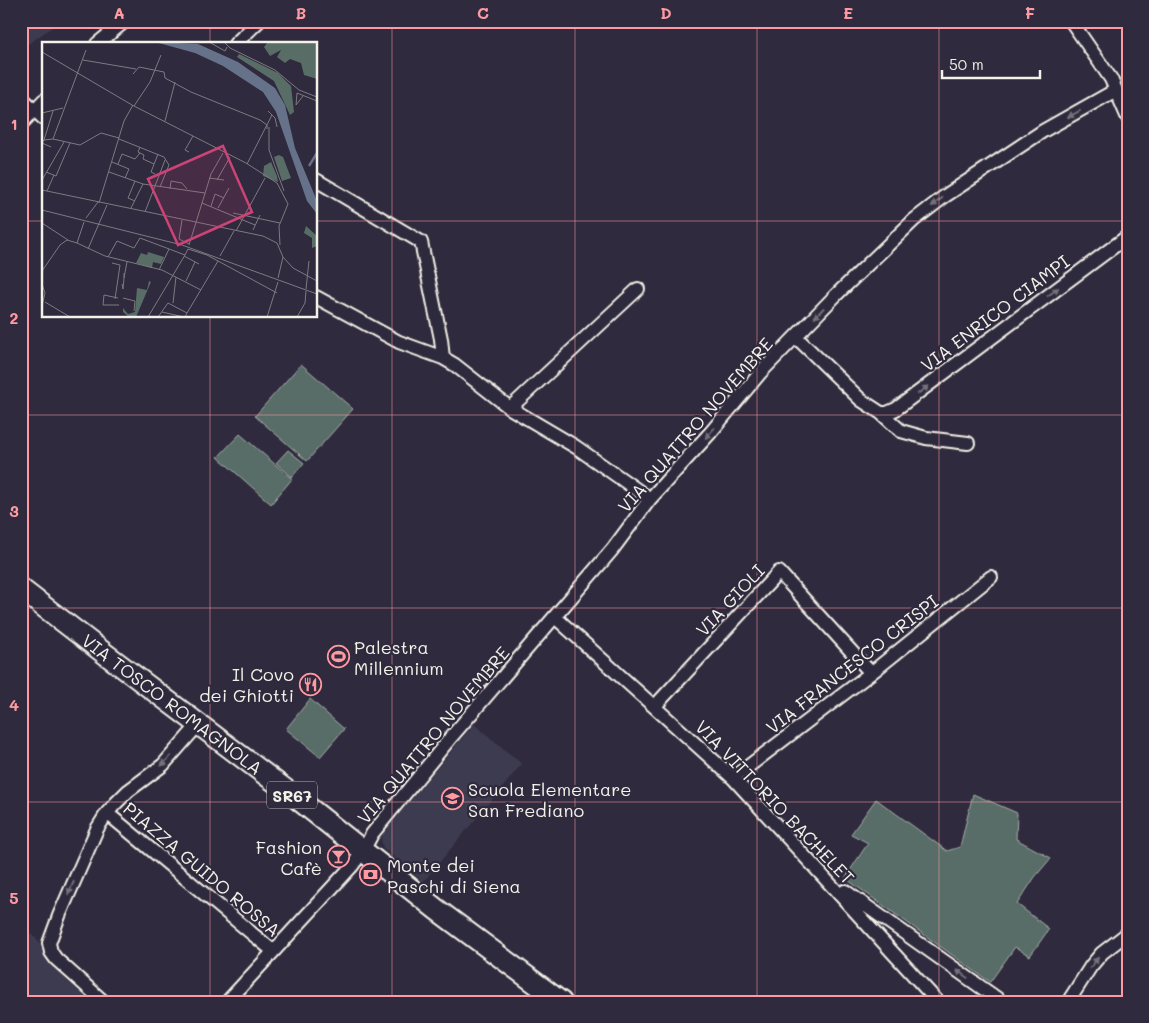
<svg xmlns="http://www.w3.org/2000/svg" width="1149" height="1023" viewBox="0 0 1149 1023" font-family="Mali,sans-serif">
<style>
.built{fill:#3d3a50}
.green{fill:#596d67;stroke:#a6afa8}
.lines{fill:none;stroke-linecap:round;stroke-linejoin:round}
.street-casing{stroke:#f4f1e8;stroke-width:16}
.primary-casing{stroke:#f4f1e8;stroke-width:24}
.street{stroke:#2f2a3d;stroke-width:12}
.primary{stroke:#2f2a3d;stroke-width:20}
.oneway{fill:#747079}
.grid{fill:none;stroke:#ff9aa2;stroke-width:1;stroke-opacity:0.55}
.labels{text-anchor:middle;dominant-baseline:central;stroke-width:4.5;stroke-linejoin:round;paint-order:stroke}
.shield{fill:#2f2a3d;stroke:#b9b5b5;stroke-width:1}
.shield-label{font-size:16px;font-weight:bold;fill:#f4f1e8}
.street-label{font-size:18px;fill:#f4f1e8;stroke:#2f2a3d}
.poi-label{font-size:18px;fill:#f4f1e8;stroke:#2f2a3d;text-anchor:start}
.inset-river{fill:none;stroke:#65728a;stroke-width:2.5}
.inset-road{fill:none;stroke:#7e7a81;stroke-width:1}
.view{fill:#cc4377;fill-opacity:0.15;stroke:#cc4377;stroke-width:2.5}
.inset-edge{fill:none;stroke:#f4f1e8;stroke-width:2.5}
.neatline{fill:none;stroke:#ff9aa2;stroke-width:2}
.grid-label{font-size:16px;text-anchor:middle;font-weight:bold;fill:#ff9aa2}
</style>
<rect width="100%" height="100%" fill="#2f2a3d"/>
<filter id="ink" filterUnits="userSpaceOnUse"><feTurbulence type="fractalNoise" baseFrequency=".02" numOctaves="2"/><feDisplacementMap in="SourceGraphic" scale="10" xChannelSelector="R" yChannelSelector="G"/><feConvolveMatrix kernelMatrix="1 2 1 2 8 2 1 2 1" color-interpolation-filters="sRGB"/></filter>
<g filter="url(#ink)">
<path class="built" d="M21,21H61L21,49Z
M474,724L522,764L423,882L383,848L381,840L383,833Z
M21,925L39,941L44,954L67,981L93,1002H21Z"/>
<path class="green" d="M301,364L353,409L307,461L255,416Z
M240,434L292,479L271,504L218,457Z
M288,450L304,463L292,477L276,463Z
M310,699L344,729L320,757L286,729Z
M973,794L1017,813L1016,839L1051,858L1035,877L1017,904L1049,929L1030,956L1015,947L990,982L845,878L868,843L851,834L876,799L947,851L960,847Z"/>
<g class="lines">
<defs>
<path id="street" d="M1071,21L1111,79L1128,118
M97,44L125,21
M235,44L259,21
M21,97L44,119
M21,124L44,100
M316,180L421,242L441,339L443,358
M316,297L399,342L443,358L455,365L510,408L576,447L650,499
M796,337L861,400L881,413L901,431L926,438L968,443
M510,408L638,289
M881,413H887L896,409L1128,236
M555,617L733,778L938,1002
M655,706L779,572L871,673
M733,778L871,673L991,577
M107,813L273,951
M845,891L1002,1002
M104,1002L56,959L51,952L49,943L59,916L97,829L107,813L116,803L128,791L163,765L198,725
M227,1002L352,866L363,851L372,834L452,736L612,550L650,499L711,432L761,372L836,295L914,220L945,196L1043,131L1116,90
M1068,1002L1091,966L1102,953L1128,933"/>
<g id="primary">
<path id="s1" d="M21,589L108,656L294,796L436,909L561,1002"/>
</g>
</defs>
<use href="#street" class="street-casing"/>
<use href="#primary" class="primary-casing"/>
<use href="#street" class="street"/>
<use href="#primary" class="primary"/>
</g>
<defs><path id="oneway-solid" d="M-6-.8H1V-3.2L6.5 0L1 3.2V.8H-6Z" transform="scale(1.25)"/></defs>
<g class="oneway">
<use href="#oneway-solid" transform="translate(1074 114) rotate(151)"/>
<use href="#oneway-solid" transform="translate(937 202) rotate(142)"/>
<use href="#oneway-solid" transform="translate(1053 292) rotate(-37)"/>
<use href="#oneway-solid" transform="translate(819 313) rotate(133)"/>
<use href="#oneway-solid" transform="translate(923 390) rotate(-36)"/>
<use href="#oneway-solid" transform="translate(710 433) rotate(131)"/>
<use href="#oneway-solid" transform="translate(166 761) rotate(134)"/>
<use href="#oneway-solid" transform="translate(71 888) rotate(114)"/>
<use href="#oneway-solid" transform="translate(1094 963) rotate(-52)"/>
<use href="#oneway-solid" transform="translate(962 974) rotate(-145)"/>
</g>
</g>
<path class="grid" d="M210,21V44M392,21V1002M575,21V1002M757,21V1002M939,21V1002M21,221H44M316,221H1128M210,316V1002M21,415H1128M21,608H1128M21,802H1128"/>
<defs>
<symbol id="stadium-ring" viewBox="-11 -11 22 22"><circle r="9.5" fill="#2f2a3d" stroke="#ff9aa2" stroke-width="1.5"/><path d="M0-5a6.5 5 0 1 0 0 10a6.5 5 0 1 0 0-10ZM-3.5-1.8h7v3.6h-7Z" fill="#ff9aa2"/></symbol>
<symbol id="restaurant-ring" viewBox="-11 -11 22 22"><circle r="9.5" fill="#2f2a3d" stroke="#ff9aa2" stroke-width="1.5"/><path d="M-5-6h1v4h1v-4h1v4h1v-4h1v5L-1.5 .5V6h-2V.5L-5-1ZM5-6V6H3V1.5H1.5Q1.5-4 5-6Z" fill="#ff9aa2"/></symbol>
<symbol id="school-ring" viewBox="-11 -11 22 22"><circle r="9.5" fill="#2f2a3d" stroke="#ff9aa2" stroke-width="1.5"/><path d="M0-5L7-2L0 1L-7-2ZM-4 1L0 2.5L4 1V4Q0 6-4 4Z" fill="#ff9aa2"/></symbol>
<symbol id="bar-ring" viewBox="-11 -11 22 22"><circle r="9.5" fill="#2f2a3d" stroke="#ff9aa2" stroke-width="1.5"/><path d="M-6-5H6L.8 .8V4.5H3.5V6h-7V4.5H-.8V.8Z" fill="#ff9aa2"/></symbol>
<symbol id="bank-ring" viewBox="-11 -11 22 22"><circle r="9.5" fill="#2f2a3d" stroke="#ff9aa2" stroke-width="1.5"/><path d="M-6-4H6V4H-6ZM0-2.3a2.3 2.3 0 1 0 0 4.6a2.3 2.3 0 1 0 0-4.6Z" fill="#ff9aa2"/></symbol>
</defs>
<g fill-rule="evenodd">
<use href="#stadium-ring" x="326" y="644" width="25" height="25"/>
<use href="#restaurant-ring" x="298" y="672" width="25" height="25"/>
<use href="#school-ring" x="440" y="786" width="25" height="25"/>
<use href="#bar-ring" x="326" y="844" width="25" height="25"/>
<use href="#bank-ring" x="358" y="862" width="25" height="25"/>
</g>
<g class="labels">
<rect class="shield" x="267" y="781.5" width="50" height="27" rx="4"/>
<g class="shield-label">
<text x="292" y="795">SR67</text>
</g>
<g class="street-label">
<text transform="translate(995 313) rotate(-37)">VIA ENRICO CIAMPI</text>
<text transform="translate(695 425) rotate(-49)">VIA QUATTRO NOVEMBRE</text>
<text transform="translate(730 600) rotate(-47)">VIA GIOLI</text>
<text transform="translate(852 664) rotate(-38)">VIA FRANCESCO CRISPI</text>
<text stroke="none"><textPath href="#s1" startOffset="190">VIA TOSCO ROMAGNOLA</textPath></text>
<text transform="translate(433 735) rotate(-50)">VIA QUATTRO NOVEMBRE</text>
<text transform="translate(775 802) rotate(46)">VIA VITTORIO BACHELET</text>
<text transform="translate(202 869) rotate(40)">PIAZZA GUIDO ROSSA</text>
</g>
<g class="poi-label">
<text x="354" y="647">Palestra<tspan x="354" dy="21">Millennium</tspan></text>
<text x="294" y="674" text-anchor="end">Il Covo<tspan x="294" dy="21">dei Ghiotti</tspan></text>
<text x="468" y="789">Scuola Elementare<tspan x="468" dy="21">San Frediano</tspan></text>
<text x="322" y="847" text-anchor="end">Fashion<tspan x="322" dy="21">Cafè</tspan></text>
<text x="387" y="865">Monte dei<tspan x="387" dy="21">Paschi di Siena</tspan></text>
</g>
</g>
<g transform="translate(42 42)">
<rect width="275" height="275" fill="#2f2a3d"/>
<path d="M226,0H275V37L262,33L259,21L248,17L243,21L235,15L239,8L228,14L222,5ZM197,12L236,31L249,44L252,70L248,73L232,39L195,15ZM237,113L241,115L249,136L240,139L232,115ZM229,120L235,134L236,140L221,134L222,124ZM264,184L275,194V204L270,206V196L262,191ZM106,210L122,215L119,222L111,220L110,226L94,221L99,211L105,213ZM107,239L109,240L94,275H87L81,270V266L86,272L93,270L95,246L105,248Z" fill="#596d67"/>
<path d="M113,0L156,2L196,20L233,46L243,63L253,106L275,159V172L265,159L234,70L221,50L181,24L153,11Z" fill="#65728a"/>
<path class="inset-river" d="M267,124L275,111"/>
<path class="inset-road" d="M167,0L183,9L185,5M182,0L188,6L233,28L257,48L275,55M44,8L11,97L38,103L59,91L77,96M0,10L90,63L204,121L235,141L246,162L237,184L238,203M41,18L94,27M91,32L97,25L122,30L123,36L149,50L218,78L225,83V87M261,54L254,63L255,51L275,59M92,64L108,40L119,13M226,69L233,76L235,85M0,71L21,66M123,79L133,40M227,85V108L242,149M77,97L122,115L127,123L118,145M2,98L11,69M9,105L0,101L2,98L11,97M98,105L96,110L102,113L101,117L112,122M147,110L143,108L151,94M70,120L87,127L83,136M76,122L80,112L93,117L98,111M205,122L230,73M4,130L14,134L28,101M67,130L101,142L163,151M113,132L109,130L116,112M167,136L182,138M0,138L22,100M175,138L188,115M128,147L129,139L140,141L145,147M0,148L221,194L235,201L241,215L251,226L275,239M5,149L12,133M93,159L86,156L93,139M57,161L82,79L91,63M160,161L213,183M169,164L173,152L182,156M89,166L101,142M176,166L187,146M0,168L140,203L275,252M103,170L123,118M191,171L238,181M44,176L56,160M140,178L137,197L147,202M0,181L26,198M211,188L218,173M194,189L223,136M35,201L63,214L120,228L159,248M147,203L169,132L181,111M46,207L65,163M143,213L146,207L165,213L235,251M142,214L157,222M178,214L192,189M66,215L75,199L92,206L98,196L143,213M70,221L78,223L73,257M117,228L127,207M0,229L18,203L25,198L35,201L42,180M82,231V236L85,220M236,236L241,215M144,239L153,220M0,242L3,251L0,264M80,242L81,247L82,236M264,247L267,219M76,256L62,253L61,263H77M81,256L93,259L92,269M3,260L28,275M131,261L134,235M120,270L142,275M145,271L176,219M106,275L143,213M116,275L126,261L145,271L143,275M225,275L236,240M255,275L263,261L264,249"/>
<path class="view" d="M181,104L210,170L136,203L106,137Z"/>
<rect width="275" height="275" class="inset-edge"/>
</g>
<rect width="1149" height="1023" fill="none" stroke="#2f2a3d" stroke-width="55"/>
<path d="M942 70v8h98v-8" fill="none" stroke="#f4f1e8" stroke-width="2.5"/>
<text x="949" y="70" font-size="15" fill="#f4f1e8" stroke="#2f2a3d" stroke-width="4" paint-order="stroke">50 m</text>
<rect x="28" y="28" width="1094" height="968" class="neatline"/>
<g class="grid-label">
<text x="119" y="19">A</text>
<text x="301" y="19">B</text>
<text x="483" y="19">C</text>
<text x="666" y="19">D</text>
<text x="848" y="19">E</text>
<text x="1030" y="19">F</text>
<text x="14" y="130">1</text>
<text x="14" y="324">2</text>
<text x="14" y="517">3</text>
<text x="14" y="711">4</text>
<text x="14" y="904">5</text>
</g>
</svg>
